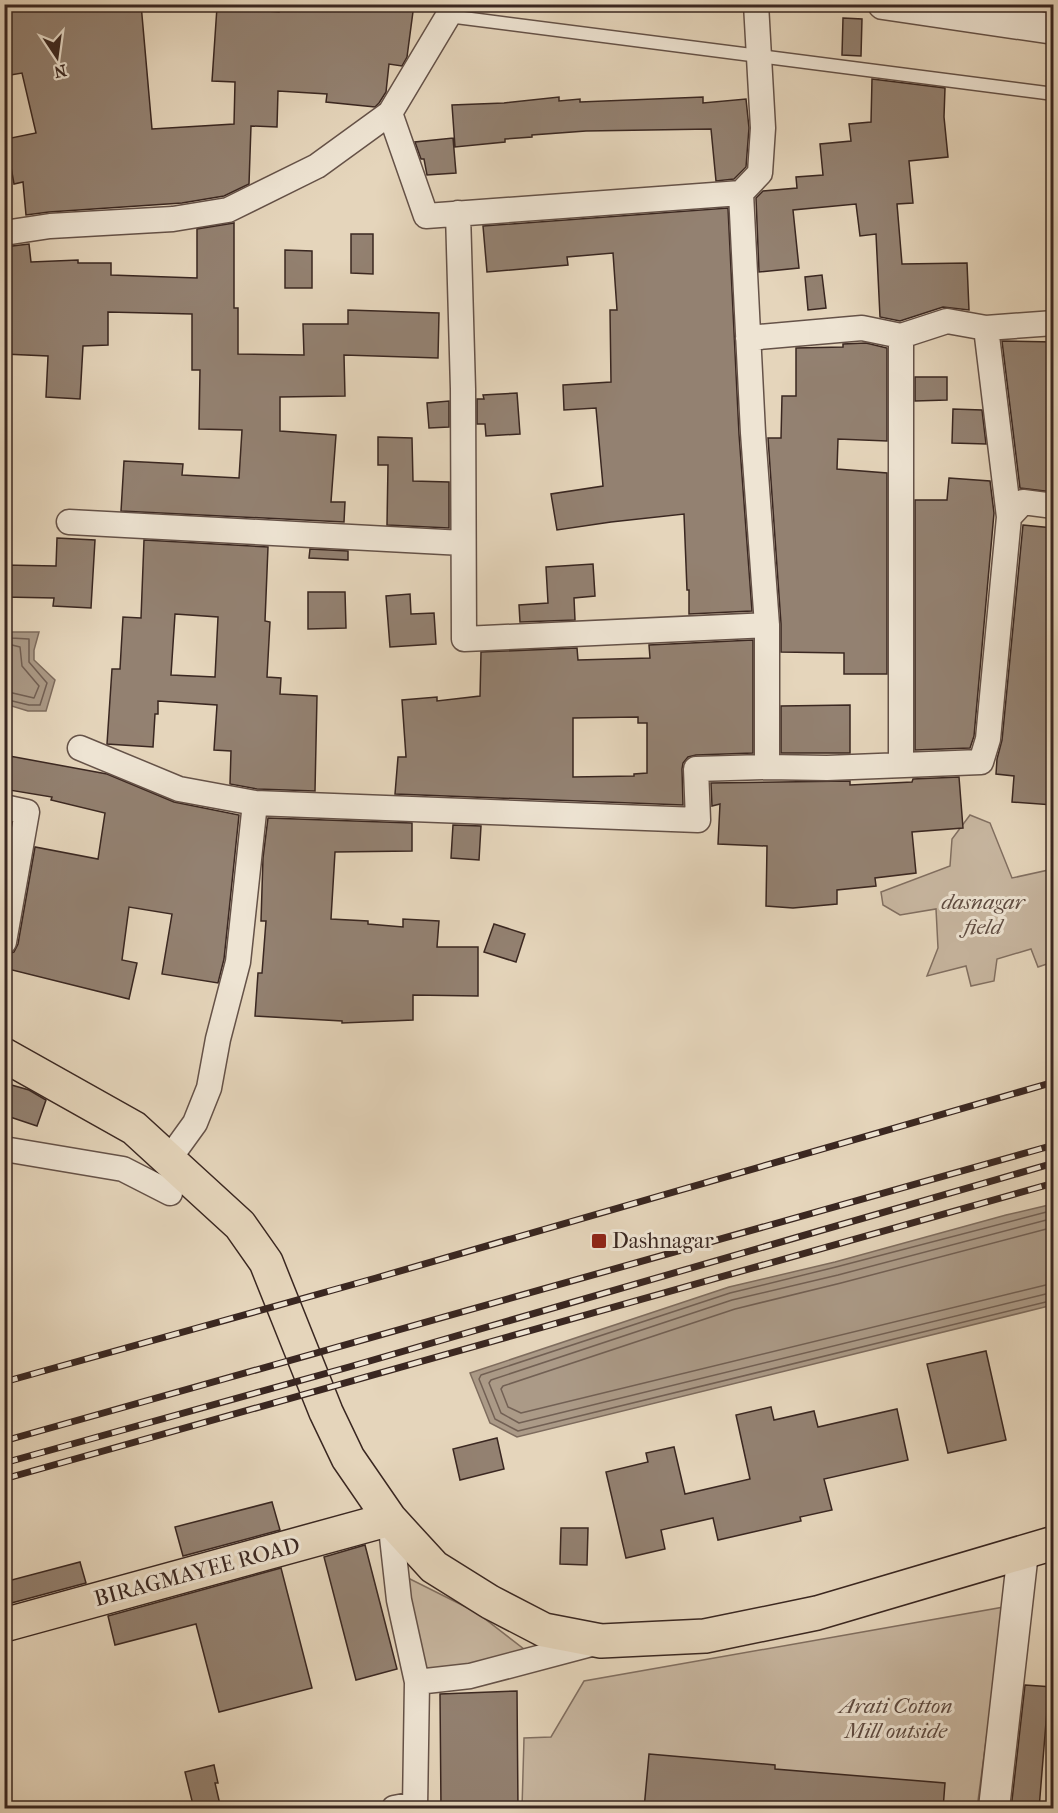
<svg xmlns="http://www.w3.org/2000/svg" width="1058" height="1813" viewBox="0 0 1058 1813" font-family="'IM FELL French Canon',serif">
<style>
.green{fill:#c8b7a1;stroke:#816f61;stroke-width:1.5}
.water{fill:#ab9a87;stroke:#7e6c5e;stroke-width:1.5}
.lines{fill:none;stroke-linecap:round;stroke-linejoin:round}
.shore{stroke:#726054;stroke-width:1.5}
.building{fill:#938171;stroke:#3a2721;stroke-width:1.5;fill-rule:evenodd}
.service-casing{stroke:#655248;stroke-width:15}
.minor-casing{stroke:#655248;stroke-width:27}
.tertiary-casing{stroke:#655248;stroke-width:33}
.primary-casing{stroke:#3a2721;stroke-width:36}
.service{stroke:#eee4d3;stroke-width:12}
.minor{stroke:#eee4d3;stroke-width:24}
.tertiary{stroke:#eee4d3;stroke-width:30}
.primary{stroke:#e5d5bb;stroke-width:33}
.rail-casing{stroke:#3a2721;stroke-width:7}
.rail{stroke:#eee4d3;stroke-width:4.5;stroke-dasharray:14;stroke-linecap:butt}
.poi-dot{fill:#8f2418;stroke:#eee4d3;stroke-width:2}
.labels{text-anchor:middle;dominant-baseline:central;stroke-width:6;stroke-linejoin:round;paint-order:stroke}
.park-label{font-size:22px;font-style:italic;fill:#5e4b41;stroke:#eee4d3}
.poi-label{font-size:22px;fill:#3a2721;stroke:#eee4d3;text-anchor:start}
.street-label{font-size:22px;fill:#3a2721;stroke:#eee4d3}
</style>
<rect width="100%" height="100%" fill="#e5d5bb"/>
<filter id="stains"><feTurbulence type="fractalNoise" baseFrequency=".00333" numOctaves="4"/><feColorMatrix values="0 0 0 0 .2 0 0 0 0 .09 0 0 0 0 .02 0 0 0 .5 -.17"/></filter>
<radialGradient id="worn" r=".72"><stop offset=".6" stop-color="#630" stop-opacity="0"/><stop offset="1" stop-color="#630" stop-opacity=".3"/></radialGradient>
<path class="green" d="M970,815L990,823L1012,878L1053,869V962L1038,967L1031,949L997,959L994,981L971,986L966,966L927,976L938,948L936,909L900,915L883,905L881,892L950,866L952,839Z
M404,1576L476,1612L533,1656L468,1666L421,1669Z
M1004,1607L977,1808H522L524,1738L551,1737L584,1681Z"/>
<path class="water" d="M4,626L12,632H39L34,650V660L55,680L46,711H28L5,704Z
M1053,1204V1305L517,1437L490,1423L470,1373L729,1287L835,1262L1006,1215Z"/>
<g class="lines">
<path class="shore" d="M4,633L11,638L29,639V662L47,683L40,705H29L4,699
M4,643L20,647L22,666L39,686L34,698L4,691
M1054,1210L836,1267L730,1293L481,1375L479,1379L495,1419L518,1431L1054,1300
M1054,1218L838,1275L732,1300L491,1380L489,1383L501,1413L519,1423L1054,1292
M1054,1227L841,1283L735,1309L503,1386L501,1389L508,1407L521,1413L1054,1283"/>
</g>
<path class="building" d="M4,4H141L152,129L234,124L235,82L212,81L217,7L279,12V4H414L407,57L402,66L389,64L386,92L379,103L375,107L326,102L327,94L278,91L277,127L251,126L249,184L224,196L182,203L49,212L26,215L23,182L14,184L6,139L36,133L22,73L4,76Z
M843,18L862,19L861,56L842,55Z
M872,79L945,88L944,117L948,157L909,161L913,203L897,204L902,264L967,263L969,310L943,307L900,321L880,317L876,234L860,236L856,204L793,210L799,268L759,272L756,198L763,191L797,188L796,177L823,175L820,144L851,141L849,124L871,122Z
M559,97V101L580,99V102L703,97V103L746,99L749,128L746,167L734,179L716,181L711,129L586,131L532,135V137L505,139V142L455,147L452,105L504,103Z
M453,138L456,173L427,175L424,159H421L415,142Z
M728,208L739,434L752,611L689,614V590H687L684,514L611,522L557,530L551,494L603,486L596,408L564,410L563,385L611,382L610,310H617L613,253L567,257L568,265L487,272L483,226Z
M234,223V308H238V354L304,355L303,324H348V310L439,313L438,358L344,355L345,396L280,397V431L336,435L331,502H345L344,522L121,511L124,461L183,464L182,475L239,478L242,430L199,429L200,370H192V314L108,312V345L83,346L80,399L46,397L48,356L4,354V247L29,244L31,262L78,260V263H111V275L197,278V229Z
M351,234H373V274L351,273Z
M285,250L312,251V288H285Z
M822,275L826,308L808,310L805,277Z
M1002,341L1053,342V492L1020,488Z
M866,343L887,348V441L838,439L837,469L887,473V674H844V653L781,652V624L768,438H781L782,396H796V348L843,347V344Z
M915,377H947V400L915,401Z
M517,393L520,434L486,436L485,424H477V399H484L483,395Z
M449,401V427L429,428L427,403Z
M953,409L982,410L986,444L952,443Z
M378,437L412,438L413,481L449,482V528L387,525L388,465H378Z
M949,478L990,481L994,513L974,736L970,748L915,750V500H947Z
M1023,525L1053,528V805L1012,802L1014,776L996,774L997,759L1002,740Z
M57,538L95,540L91,608L53,606L54,598L4,597V565L56,566Z
M144,540L268,547L265,621L270,622L267,677L281,678L280,694L317,696L315,791L257,789L230,784L231,751L214,750L217,705L158,701V714H155L153,747L107,744L112,669H120L123,617L141,618ZM175,614L218,617L215,677L171,675Z
M310,549L348,551V560L309,558Z
M593,564L595,596L574,598L575,620L520,622L519,605L548,603L546,567Z
M308,592H345L346,628L308,629Z
M410,594L411,614L434,613L436,644L390,647L386,596Z
M753,640V753L696,755L688,757L683,763L682,769L683,805L395,794L398,757H406L402,700L437,697V701L480,696L481,652L577,648L578,660L650,658L649,645ZM638,717V723H647V773L634,774V776L573,777V718Z
M850,705V753H781V706Z
M4,755L107,774L174,802L239,815L224,959L218,983L162,974L172,914L129,907L122,960L137,963L129,999L4,968V956L14,952L18,944L35,847L98,859L105,813L51,800L52,797L9,790L10,783L4,782Z
M959,777L963,828L912,832L916,873L875,878L876,886L837,890V904L793,908L766,906L767,846L718,844L720,804L712,806L711,783L850,781V785L912,782L913,779Z
M268,818L412,823V851L335,852L331,919L368,921V924L403,927V919L439,921L437,947H478V996L413,995V1020L342,1023V1021L255,1016L258,973H262L266,921H261L263,858Z
M453,825L481,826L479,860L451,858Z
M494,924L525,934L516,962L484,952Z
M8,1084L29,1090L46,1100L37,1126L4,1115V1094Z
M986,1351L1006,1440L948,1453L927,1364Z
M771,1407L774,1420L814,1411L818,1427L897,1409L908,1460L824,1479L832,1510L800,1517L801,1521L718,1540L713,1518L661,1530L665,1549L626,1558L606,1472L648,1462L646,1453L674,1447L685,1494L750,1479L736,1415Z
M497,1438L504,1469L460,1480L453,1449Z
M272,1502L280,1530L183,1556L175,1527Z
M561,1528H588L587,1565L560,1564Z
M365,1545L397,1669L356,1680L324,1557Z
M80,1562L86,1583L4,1605V1582Z
M281,1568L312,1688L219,1712L196,1624L115,1645L108,1616Z
M1025,1685L1053,1687V1711L1047,1710L1039,1809H1011Z
M517,1691L518,1809H441L440,1694Z
M649,1754L775,1765V1769L945,1783L943,1809H644Z
M214,1765L218,1783H215L221,1809H194L185,1772Z"/>
<g class="lines">
<defs>
<path id="service" d="M448,16L1054,94"/>
<path id="minor" d="M390,113L426,216L741,193L760,173L763,128L756,4
M741,193L753,433L767,625
M4,233L50,226L173,219L228,210L317,166L390,113L448,16L452,4
M748,338L862,328L901,336L947,321L986,328L1054,323
M1009,517L1023,502L1054,506
M69,522L463,543
M80,748L179,789L255,803
M901,765V336
M767,767L827,768L981,762L988,739L1009,517L986,328
M4,807L27,812L4,942
M4,1149L123,1169L170,1193
M169,1159L195,1123L209,1088L218,1039L238,962L255,803L698,820L696,769L767,767V625L464,639L463,389L458,213
M390,1519L399,1600L417,1682
M394,1808L415,1804
M415,1808L417,1682L470,1676L599,1642"/>
<path id="tertiary" d="M883,4L1054,29
M994,1808L1023,1552"/>
<path id="primary" d="M4,1055L134,1128L240,1225L266,1262L326,1412L348,1458L390,1519L434,1567L490,1602L544,1630L601,1641L705,1636L817,1613L1054,1543
M4,1625L390,1519"/>
</defs>
<use href="#service" class="service-casing"/>
<use href="#minor" class="minor-casing"/>
<use href="#tertiary" class="tertiary-casing"/>
<use href="#primary" class="primary-casing"/>
<use href="#service" class="service"/>
<use href="#minor" class="minor"/>
<use href="#tertiary" class="tertiary"/>
<use href="#primary" class="primary"/>
<defs>
<path id="rail" d="M4,1382L376,1278L1054,1082
M4,1441L1054,1145
M4,1463L349,1367L1054,1163
M4,1479L1054,1183"/>
</defs>
<use href="#rail" class="rail-casing"/>
<use href="#rail" class="rail"/>
</g>
<rect class="poi-dot" x="591" y="1233" width="16" height="16" rx="3"/>
<g class="labels">
<g class="park-label">
<text x="983" y="902">dasnagar<tspan x="983" dy="25">field</tspan></text>
<text x="896" y="1706">Arati Cotton<tspan x="896" dy="25">Mill outside</tspan></text>
</g>
<g class="poi-label">
<text x="612" y="1241">Dashnagar</text>
</g>
<g class="street-label">
<text transform="translate(197 1572) rotate(-15)">BIRAGMAYEE ROAD</text>
</g>
</g>
<rect width="1058" height="1813" fill="none" stroke="#e5d5bb" stroke-width="24"/>
<rect x="6" y="6" width="1046" height="1801" fill="none" stroke="#3a2721" stroke-width="3"/>
<rect x="12" y="12" width="1034" height="1789" fill="none" stroke="#3a2721" stroke-width="1.5"/>
<g transform="translate(57 57) rotate(167)" stroke="#eee4d3" stroke-width="4.5" paint-order="stroke">
<path d="M0-4.5L10 22L0 15L-10 22Z" fill="#3a2721"/>
<text y="-9" font-size="16" font-weight="bold" text-anchor="middle" fill="#3a2721">N</text>
</g>
<rect width="100%" height="100%" filter="url(#stains)"/>
<rect width="100%" height="100%" fill="url(#worn)"/>
</svg>
